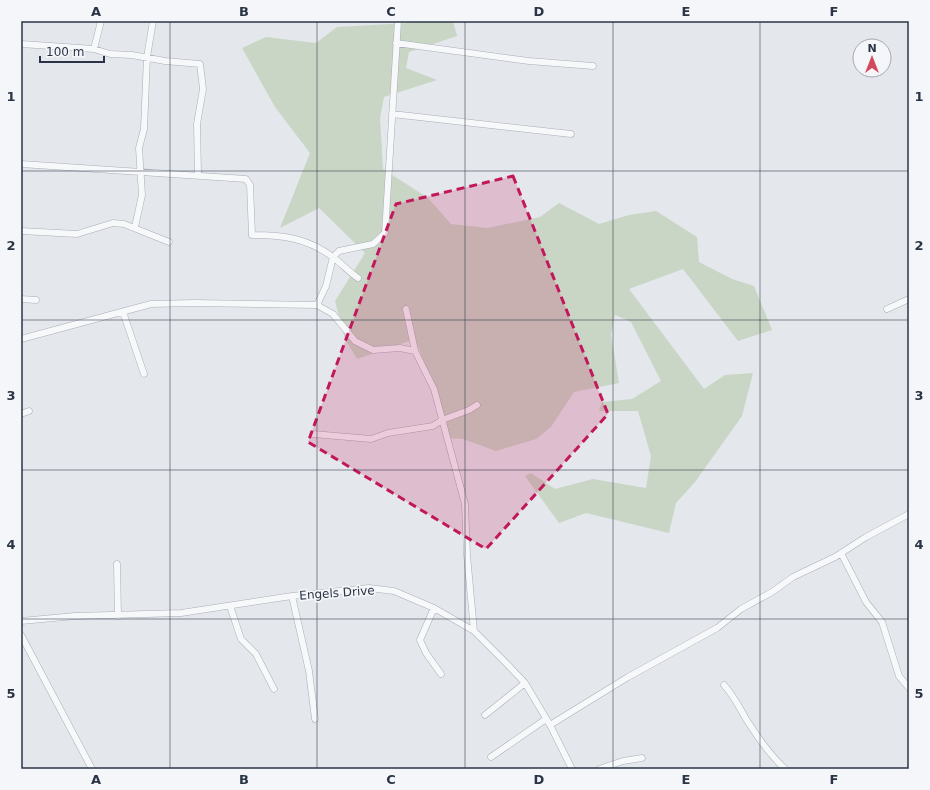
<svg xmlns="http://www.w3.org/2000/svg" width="930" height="790" viewBox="0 0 930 790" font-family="'DejaVu Sans',sans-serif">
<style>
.green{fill:#c9d6c5}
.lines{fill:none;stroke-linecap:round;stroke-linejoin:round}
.minor-casing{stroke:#a9aeb7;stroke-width:7}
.minor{stroke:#f7f8fa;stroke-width:6}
.marked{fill:#c2185b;fill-opacity:0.2;stroke:#c2185b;stroke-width:3;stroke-dasharray:8 5;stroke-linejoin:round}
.grid{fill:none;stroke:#2b3445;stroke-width:1;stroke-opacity:0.55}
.labels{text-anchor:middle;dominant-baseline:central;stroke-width:3.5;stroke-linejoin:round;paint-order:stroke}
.street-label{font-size:12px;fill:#2b3445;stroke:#f4f6f9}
.neatline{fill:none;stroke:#2b3445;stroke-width:1.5}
.grid-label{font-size:13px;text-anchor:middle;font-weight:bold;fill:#2b3445}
</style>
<rect width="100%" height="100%" fill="#e4e7ec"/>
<path class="green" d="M412,21H453L457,36L409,52L406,68L437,80L384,97L380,118L383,169L428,198L451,224L487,228L540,217L559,203L599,224L629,215L656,211L697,237L699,262L732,279L754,286L772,330L738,341L683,269L629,289L704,389L725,375L753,373L742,416L695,482L676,503L669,533L586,513L559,523L525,476L531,473L555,489L593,479L646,488L651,456L638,411H599L602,402L632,399L661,381L631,322L615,315L611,335L619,383L574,392L551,427L536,439L496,451L463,439L444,438L430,377L415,339L357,359L345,339L335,301L365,253L319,208L280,228L310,153L275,107L242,48L266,37L316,43L337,27L408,23Z"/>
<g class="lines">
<defs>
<path id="minor" d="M396,43L529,61L593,66
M21,44L94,49L101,21
M94,49L110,54L132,55L165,61L200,64L203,89L197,124L198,174
M392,114L571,134
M21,164L246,179L250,185L252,235C283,235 308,238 334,258C342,264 349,272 358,278
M135,227L142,195L139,148L144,129L147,57L153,21
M21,231L77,234L113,223L124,224L169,242
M21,299L36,300
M317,305L333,314L355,341L373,350L400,348L415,351L434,389L465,504L467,555L474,631
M406,309L415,351
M887,309L909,299
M123,312L144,374
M21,339L151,304L194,303L317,305L326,286L333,257L339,251L373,244L385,233L398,21
M21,414L29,411
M313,434L371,439L388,433L433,426L442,420L469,410L477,405
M841,553L866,602L882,622L899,676L909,688
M117,564L118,616
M292,596L309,671L315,719
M230,606L241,639L256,654L274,689
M434,608L420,640L426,653L441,674
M21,621L75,616L181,613L292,596L369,588L394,591L434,608L474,631L505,662L525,683L550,725L572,769
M21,635L92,769
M724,685C734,696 739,707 746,719C758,738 769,754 785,769
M485,715L525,683
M550,725L628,677L717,628L741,609L772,592L793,577L835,557L866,537L909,514
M491,757L546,719
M599,769L623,761L642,758"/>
</defs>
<use href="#minor" class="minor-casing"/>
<use href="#minor" class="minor"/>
</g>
<path class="marked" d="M513,176L608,414L486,549L308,442L396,204Z"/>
<path class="grid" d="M170,21V769M317,21V769M465,21V769M613,21V769M760,21V769M21,171H909M21,320H909M21,470H909M21,619H909"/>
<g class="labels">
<g class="street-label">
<text transform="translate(337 593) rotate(-4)">Engels Drive</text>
</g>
</g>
<rect width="930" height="790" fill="none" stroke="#f4f6f9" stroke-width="44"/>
<g transform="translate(872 58)"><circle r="19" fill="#f4f6f9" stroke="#a4a8b1"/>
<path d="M0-3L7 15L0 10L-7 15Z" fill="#d1495b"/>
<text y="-6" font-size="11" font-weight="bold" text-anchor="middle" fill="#2b3445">N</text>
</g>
<path d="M40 56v6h64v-6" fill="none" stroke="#2b3445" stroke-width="2"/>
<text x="46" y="56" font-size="12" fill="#2b3445" stroke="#f4f6f9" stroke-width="3" paint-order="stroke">100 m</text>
<rect x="22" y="22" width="886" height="746" class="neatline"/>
<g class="grid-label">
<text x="96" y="16">A</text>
<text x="244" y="16">B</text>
<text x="391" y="16">C</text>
<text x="539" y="16">D</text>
<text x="686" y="16">E</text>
<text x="834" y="16">F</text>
<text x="11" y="101">1</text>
<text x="919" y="101">1</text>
<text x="11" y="250">2</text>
<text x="919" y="250">2</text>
<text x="11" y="400">3</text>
<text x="919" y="400">3</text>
<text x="11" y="549">4</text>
<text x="919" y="549">4</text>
<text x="11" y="698">5</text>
<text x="919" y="698">5</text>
<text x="96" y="784">A</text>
<text x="244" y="784">B</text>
<text x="391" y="784">C</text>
<text x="539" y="784">D</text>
<text x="686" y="784">E</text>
<text x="834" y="784">F</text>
</g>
</svg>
